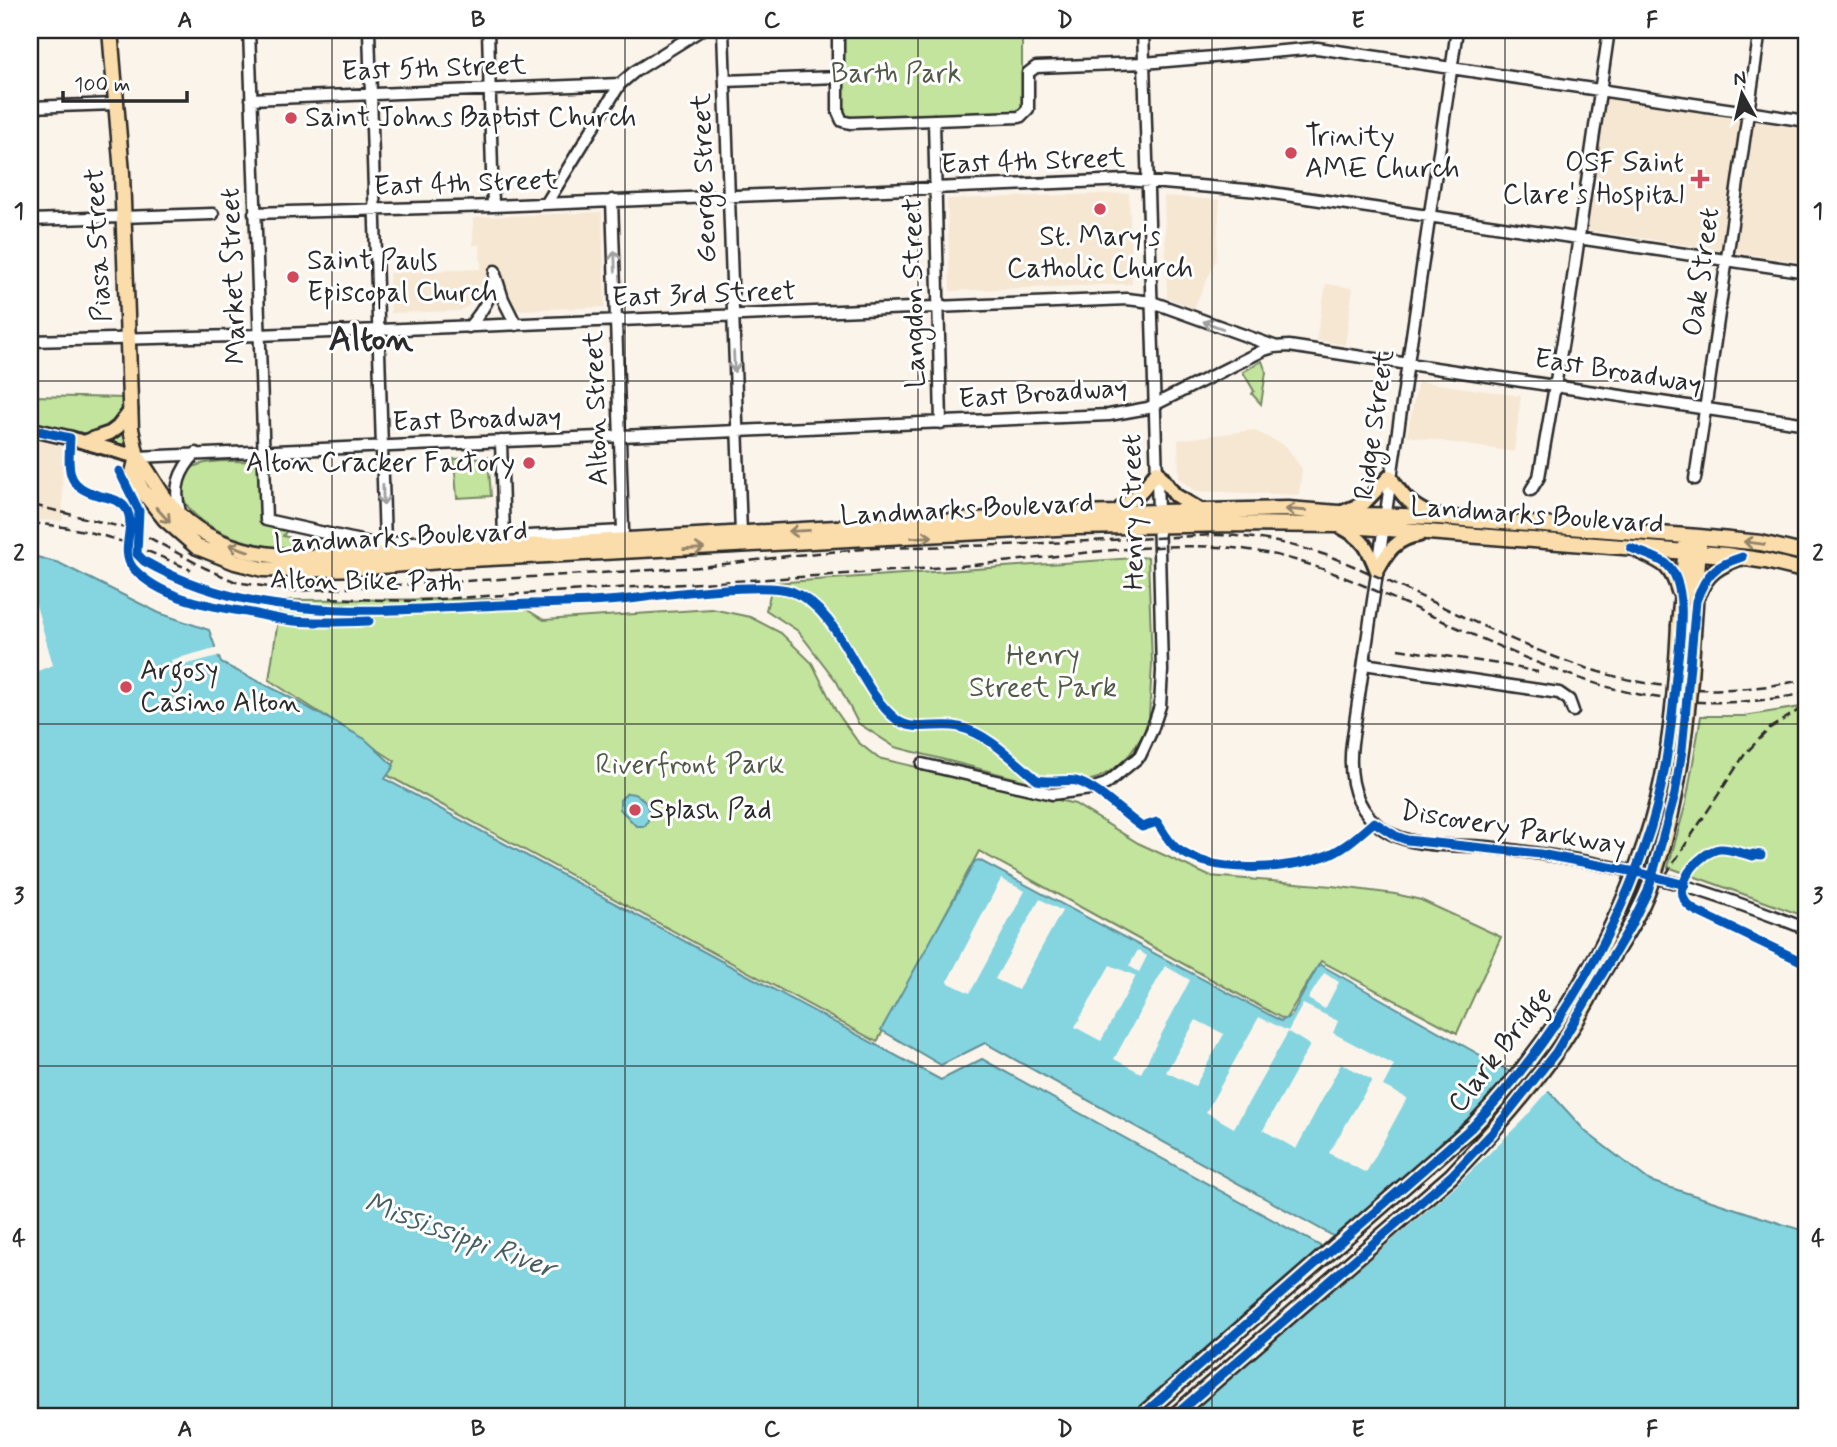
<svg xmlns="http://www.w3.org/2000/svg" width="1837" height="1447" viewBox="0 0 1837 1447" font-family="Mynerve,sans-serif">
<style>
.built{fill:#f6e7d3}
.green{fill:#c2e49d;stroke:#768864;stroke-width:2}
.water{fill:#85d5e0;stroke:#619198;stroke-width:2}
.pier{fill:#fbf4eb}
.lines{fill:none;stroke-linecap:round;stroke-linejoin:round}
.minor-casing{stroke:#2b2b2b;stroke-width:15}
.major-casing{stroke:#2b2b2b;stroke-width:18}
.highway-casing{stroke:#2b2b2b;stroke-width:19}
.minor{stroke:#fff;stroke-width:10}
.major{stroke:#fbddab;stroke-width:12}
.highway{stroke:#fbddab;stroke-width:14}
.rail{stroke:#2b2b2b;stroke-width:2.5;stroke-dasharray:10 5;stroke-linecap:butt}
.highway-bridge-casing{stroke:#2b2b2b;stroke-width:19;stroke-linecap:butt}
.highway-bridge{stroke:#fbddab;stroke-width:14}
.cycleway-casing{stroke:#fff;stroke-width:13}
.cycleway{stroke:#0057b8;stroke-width:9}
.oneway{stroke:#a0a0a0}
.oneway2{stroke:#93846b}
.grid{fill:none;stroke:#2b2b2b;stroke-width:2;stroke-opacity:0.55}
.poi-dot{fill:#d1495b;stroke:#fff;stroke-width:2.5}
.labels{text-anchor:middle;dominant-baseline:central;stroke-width:6;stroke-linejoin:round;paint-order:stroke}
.street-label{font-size:28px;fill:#2b2b2b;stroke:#fff}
.park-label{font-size:28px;fill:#515948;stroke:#fff}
.poi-label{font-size:28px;fill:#2b2b2b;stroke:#fff;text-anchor:start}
.water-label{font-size:30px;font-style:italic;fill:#465e61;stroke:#fff}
.district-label{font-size:35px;font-weight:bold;fill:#2b2b2b;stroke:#fff}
.neatline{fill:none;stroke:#2b2b2b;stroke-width:2.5}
.grid-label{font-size:23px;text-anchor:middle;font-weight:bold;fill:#2b2b2b}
</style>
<rect width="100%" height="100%" fill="#fbf4eb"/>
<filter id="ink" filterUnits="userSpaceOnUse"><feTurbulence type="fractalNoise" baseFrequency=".0143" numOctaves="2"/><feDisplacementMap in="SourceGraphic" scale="14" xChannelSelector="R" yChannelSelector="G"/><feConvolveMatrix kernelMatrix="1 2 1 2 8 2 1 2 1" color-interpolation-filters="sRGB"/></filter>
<g filter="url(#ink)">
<path class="built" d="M1604,97L1807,129V263L1587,230Z
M1129,193L1132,284L950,291L947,199Z
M1164,196L1220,200L1216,260L1194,308L1167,298Z
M602,212L605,307L515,310L504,291H479L472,303L460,311L391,313L389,273L481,269L480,245H473V219L479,217Z
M1326,284L1353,288L1345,345L1316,340Z
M1418,381L1521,396L1514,452L1407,436Z
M1253,430L1286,446L1302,469L1299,495L1194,491L1179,478L1178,440Z
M30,439L62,446L63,521L30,520Z"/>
<path class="green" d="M842,30H1033L1022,31V109L1018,113L848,118L843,112Z
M1262,361L1266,372L1261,404L1252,394L1254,391L1243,372Z
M30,396L128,398L129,431L124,450L30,426Z
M488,457L491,496L457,498L454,459Z
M257,461L261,523L288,529L283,536L320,545L326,538L369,548C328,550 285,553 245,541C221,534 179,515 182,485C183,475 189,468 198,465C215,459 239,462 257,461Z
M1148,557L1152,663L1149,718L1143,735L1130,754L1117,767L1098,778L1073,785L1046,786L895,747L858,723L837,682L798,631L766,610L773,583Z
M509,599L544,620L712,609L750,617L781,633L812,663L836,711L858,742L878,758L1075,804L1138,843L1209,876L1332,886L1395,894L1421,900L1501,937L1457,1033L1321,961L1285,1020L979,851L877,1042L387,775L395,761L269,680L281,600Z
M1807,706V917L1668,867L1686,803L1701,716H1744Z"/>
<path class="water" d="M30,555L59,563L159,613L209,630L221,663L280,692L365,739L394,766L385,779L941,1080L982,1059L1322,1247L1333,1236L985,1043L941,1065L881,1030L975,861L979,860L1281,1021L1291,1016L1319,964L1510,1072L1531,1096L1546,1088L1586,1132L1650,1181L1807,1232V1417H30Z
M627,793C644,793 655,811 645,826H636L620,809V800Z"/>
<path class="pier" d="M30,584L53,665L35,672L30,653Z
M219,647L221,655L173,668L171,660Z
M1001,879L1025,891L970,993L947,982Z
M1040,899L1062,911L1018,990L995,979Z
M1138,950L1147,956L1139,972L1129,966Z
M1110,965L1136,976L1101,1041L1075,1027Z
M1165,966L1190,980L1141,1073L1114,1059Z
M1324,973L1339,982L1325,1009L1308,999Z
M1303,1004L1338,1021L1333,1033L1394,1065L1383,1086L1407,1098L1366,1173L1329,1153L1372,1080L1339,1062L1341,1064L1296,1149L1263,1130L1310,1045L1288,1032L1234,1128L1206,1112L1259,1017L1288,1031Z
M1196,1020L1224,1034L1195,1086L1166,1072Z
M1518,1076L1532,1092L1545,1084L1551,1088L1524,1119L1458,1184L1185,1417H1135L1435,1159Z"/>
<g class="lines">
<defs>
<path id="minor" d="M249,30L266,520L374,544L623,531L612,200
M369,30L385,544
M488,30L493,206
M723,30L741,534
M838,30V112L842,121L850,123L1020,117L1028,109V73L1036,67L1144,63L1317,48L1807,121
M1457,30L1352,743C1348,776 1354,809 1383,829C1412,849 1453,844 1487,847C1522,851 1558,856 1593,863C1667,877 1737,902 1807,929
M725,81L838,77
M251,99L620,84
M30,107L115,104
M934,120L941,423
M546,204L620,84L634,72L701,30
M254,213L493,206L1127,180L1259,191L1807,272
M30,220L213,214
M496,277L503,299L516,325
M469,327C482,312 495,292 495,271
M30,341L234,336L1127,299L1152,302L1274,346
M501,441L504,538
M137,457L1109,415L1148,408L1264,350L1274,347L1289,346L1807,424
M1695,479L1760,30
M1531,490L1539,477L1568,312L1609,30
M180,512C173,488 179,471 196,453
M1364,664L1559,693L1569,700L1573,711
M922,764L1052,794L1091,789L1106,784L1140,756L1152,730L1160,706L1162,671L1158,511L1143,30"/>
<path id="major" d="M30,429L70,438L137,457
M84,442L110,433L118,427L131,410
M1116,512L1140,493L1157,471L1175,495L1202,511
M1340,513L1364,503L1390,476C1402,497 1412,507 1434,516
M1341,527C1364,539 1368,547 1377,571
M1377,571C1387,552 1396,538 1419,535"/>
<path id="highway" d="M110,30L122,173L131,429L137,457L133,473L142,490L165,519L197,547L235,562L263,569L297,570L357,568L452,560L1076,527L1236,524L1337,525L1726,555L1766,561L1807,571
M137,457C149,471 156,487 167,501C222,570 308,557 386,554L1076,514L1288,509L1364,515L1438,517L1699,537L1761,543L1807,554
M1639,551C1663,562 1671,564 1679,591
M1699,593C1706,573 1720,565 1739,558
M1679,625L1686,545
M1690,679L1699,546
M1173,1417L1451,1176C1507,1117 1563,1054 1598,980"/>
</defs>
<use href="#minor" class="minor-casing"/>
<use href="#major" class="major-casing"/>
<use href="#highway" class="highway-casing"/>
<use href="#minor" class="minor"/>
<use href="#major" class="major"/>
<use href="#highway" class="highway"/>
<path class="rail" d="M33,505L137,531L205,568L236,582L295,591L702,567L796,555L875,548L1004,545L1217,535C1256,536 1292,544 1329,556C1496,622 1615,722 1807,679
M30,523C96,529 131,543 191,570
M330,598L410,601C589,589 768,580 947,567C1040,561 1141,540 1233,548C1295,554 1348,578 1403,603C1545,666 1645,726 1807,693
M1398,649L1499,664L1538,672
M1657,888L1745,754L1770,728L1807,705"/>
<defs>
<path id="highway-bridge" d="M1598,980C1615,950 1636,922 1648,890C1674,824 1684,749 1690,679
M1140,1417L1472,1127C1560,1036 1627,921 1658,799C1672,742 1676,683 1679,625"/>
</defs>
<use href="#highway-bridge" class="highway-bridge-casing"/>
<use href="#highway-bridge" class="highway-bridge"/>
<defs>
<path id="cycleway" d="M30,429L70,438C68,474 66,488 105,497C112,499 119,500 124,506C139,522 118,550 133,568C162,600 212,606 252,613C266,616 280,620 294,621C319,623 344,622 369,621
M119,471L139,511L137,554L144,561C253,624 380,611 501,605C546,603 593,604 638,598C668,594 766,582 791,591C844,612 855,687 897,720C914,733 940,722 959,727C989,734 1014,761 1037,780C1051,783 1068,779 1076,781C1096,786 1124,815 1142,827L1157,822C1163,831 1168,841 1176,848C1211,875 1286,870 1325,856C1344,849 1359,835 1374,822L1396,836L1407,840L1540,854L1641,873L1685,885
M1761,855L1753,854V856C1743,854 1729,848 1720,849C1701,851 1676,881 1684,899C1686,904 1691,908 1696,911L1807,964
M1140,1417L1472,1127C1548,1048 1608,951 1644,848C1664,793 1671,733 1676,676C1679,647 1691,582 1665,563C1656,557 1642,553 1631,548
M1173,1417L1451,1176L1492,1133L1556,1052L1630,927L1648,891L1675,794L1682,750L1696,601C1706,574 1714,566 1742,557"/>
</defs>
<use href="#cycleway" class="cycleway-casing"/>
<use href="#cycleway" class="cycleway"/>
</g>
<defs><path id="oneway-shaft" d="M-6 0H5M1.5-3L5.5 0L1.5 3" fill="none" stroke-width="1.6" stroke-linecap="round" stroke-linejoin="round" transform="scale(1.75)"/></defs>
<g class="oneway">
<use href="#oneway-shaft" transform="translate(615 261) rotate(-92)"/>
<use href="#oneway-shaft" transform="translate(1213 325) rotate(-160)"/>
<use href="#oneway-shaft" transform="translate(734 362) rotate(88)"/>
<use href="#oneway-shaft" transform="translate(383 495) rotate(89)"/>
</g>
<g class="oneway2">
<use href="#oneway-shaft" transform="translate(1296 510) rotate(-176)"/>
<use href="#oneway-shaft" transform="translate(163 515) rotate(48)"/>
<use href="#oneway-shaft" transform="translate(799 531) rotate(177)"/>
<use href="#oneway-shaft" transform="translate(922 537) rotate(-3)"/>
<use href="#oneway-shaft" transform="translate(1754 543) rotate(-173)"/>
<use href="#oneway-shaft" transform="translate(239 548) rotate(-161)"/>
<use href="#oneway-shaft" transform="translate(694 549) rotate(-3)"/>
</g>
</g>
<path class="grid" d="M332,30V1417M625,30V1417M918,30V1417M1212,30V1417M1505,30V1417M30,381H1807M30,724H1807M30,1066H1807"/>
<g class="poi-dot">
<circle cx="291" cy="118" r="7"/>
<circle cx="1291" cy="153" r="7"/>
<path d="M1696.5 168.5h7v7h7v7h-7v7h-7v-7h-7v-7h7z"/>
<circle cx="1100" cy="209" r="7"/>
<circle cx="293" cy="277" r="7"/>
<circle cx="529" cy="463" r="7"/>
<circle cx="126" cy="687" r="7"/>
<circle cx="635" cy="810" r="7"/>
</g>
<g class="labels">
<g class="street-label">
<text transform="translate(434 69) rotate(-2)">East 5th Street</text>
<text transform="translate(1033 162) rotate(-2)">East 4th Street</text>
<text transform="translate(705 178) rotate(-92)">George Street</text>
<text transform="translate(466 184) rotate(-2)">East 4th Street</text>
<text transform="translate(99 245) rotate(-93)">Piasa Street</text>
<text transform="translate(1702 272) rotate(-82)">Oak Street</text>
<text transform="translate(234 276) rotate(-92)">Market Street</text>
<text transform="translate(915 293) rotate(-91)">Langdon Street</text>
<text transform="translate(704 295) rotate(-2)">East 3rd Street</text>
<text transform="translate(1618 372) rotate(9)">East Broadway</text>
<text transform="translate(1043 394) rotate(-4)">East Broadway</text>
<text transform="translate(597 408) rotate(-92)">Alton Street</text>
<text transform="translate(477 420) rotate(-2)">East Broadway</text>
<text transform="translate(1375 425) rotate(-82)">Ridge Street</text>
<text transform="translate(967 510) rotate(-3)">Landmarks Boulevard</text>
<text transform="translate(1134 512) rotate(-91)">Henry Street</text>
<text transform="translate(1537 516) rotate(4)">Landmarks Boulevard</text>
<text transform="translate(401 538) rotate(-3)">Landmarks Boulevard</text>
<text transform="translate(366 582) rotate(1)">Alton Bike Path</text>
<text transform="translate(1513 829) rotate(9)">Discovery Parkway</text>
<text transform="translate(1501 1050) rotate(-52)">Clark Bridge</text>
</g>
<g class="park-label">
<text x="896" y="74">Barth Park</text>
<text x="1043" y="656">Henry<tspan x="1043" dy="32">Street Park</tspan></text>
<text x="690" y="765">Riverfront Park</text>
</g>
<g class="poi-label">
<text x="305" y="118">Saint Johns Baptist Church</text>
<text x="1305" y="137">Trinity<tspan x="1305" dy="32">AME Church</tspan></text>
<text x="1684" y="163" text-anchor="end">OSF Saint<tspan x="1684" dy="32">Clare's Hospital</tspan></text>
<text x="1100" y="237" text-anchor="middle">St. Mary's<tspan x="1100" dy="32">Catholic Church</tspan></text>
<text x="307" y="261">Saint Pauls<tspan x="307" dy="32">Episcopal Church</tspan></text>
<text x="515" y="463" text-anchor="end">Alton Cracker Factory</text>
<text x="140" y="671">Argosy<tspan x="140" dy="32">Casino Alton</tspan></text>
<text x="649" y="810">Splash Pad</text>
</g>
<g class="water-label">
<text transform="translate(460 1236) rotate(20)">Mississippi River</text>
</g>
<g class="district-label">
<text x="371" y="340">Alton</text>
</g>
</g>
<rect width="1837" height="1447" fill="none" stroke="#fff" stroke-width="77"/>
<g transform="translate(1742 94) rotate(352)" stroke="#ffffff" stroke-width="5" paint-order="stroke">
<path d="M0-5L12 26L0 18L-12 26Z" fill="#2b2b2b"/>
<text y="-10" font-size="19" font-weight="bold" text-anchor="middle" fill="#2b2b2b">N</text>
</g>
<path d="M63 91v10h124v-10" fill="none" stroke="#2b2b2b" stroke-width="3.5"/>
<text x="74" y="91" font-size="21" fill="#2b2b2b" stroke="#ffffff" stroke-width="5" paint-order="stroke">100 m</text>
<rect x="38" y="38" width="1760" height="1370" class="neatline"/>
<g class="grid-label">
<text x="185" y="27">A</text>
<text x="478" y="27">B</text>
<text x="772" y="27">C</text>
<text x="1065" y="27">D</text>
<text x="1358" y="27">E</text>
<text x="1652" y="27">F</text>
<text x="19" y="218">1</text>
<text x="1818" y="218">1</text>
<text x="19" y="560">2</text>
<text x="1818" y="560">2</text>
<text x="19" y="903">3</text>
<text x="1818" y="903">3</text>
<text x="19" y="1245">4</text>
<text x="1818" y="1245">4</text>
<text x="185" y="1436">A</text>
<text x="478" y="1436">B</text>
<text x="772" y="1436">C</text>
<text x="1065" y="1436">D</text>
<text x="1358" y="1436">E</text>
<text x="1652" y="1436">F</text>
</g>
</svg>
